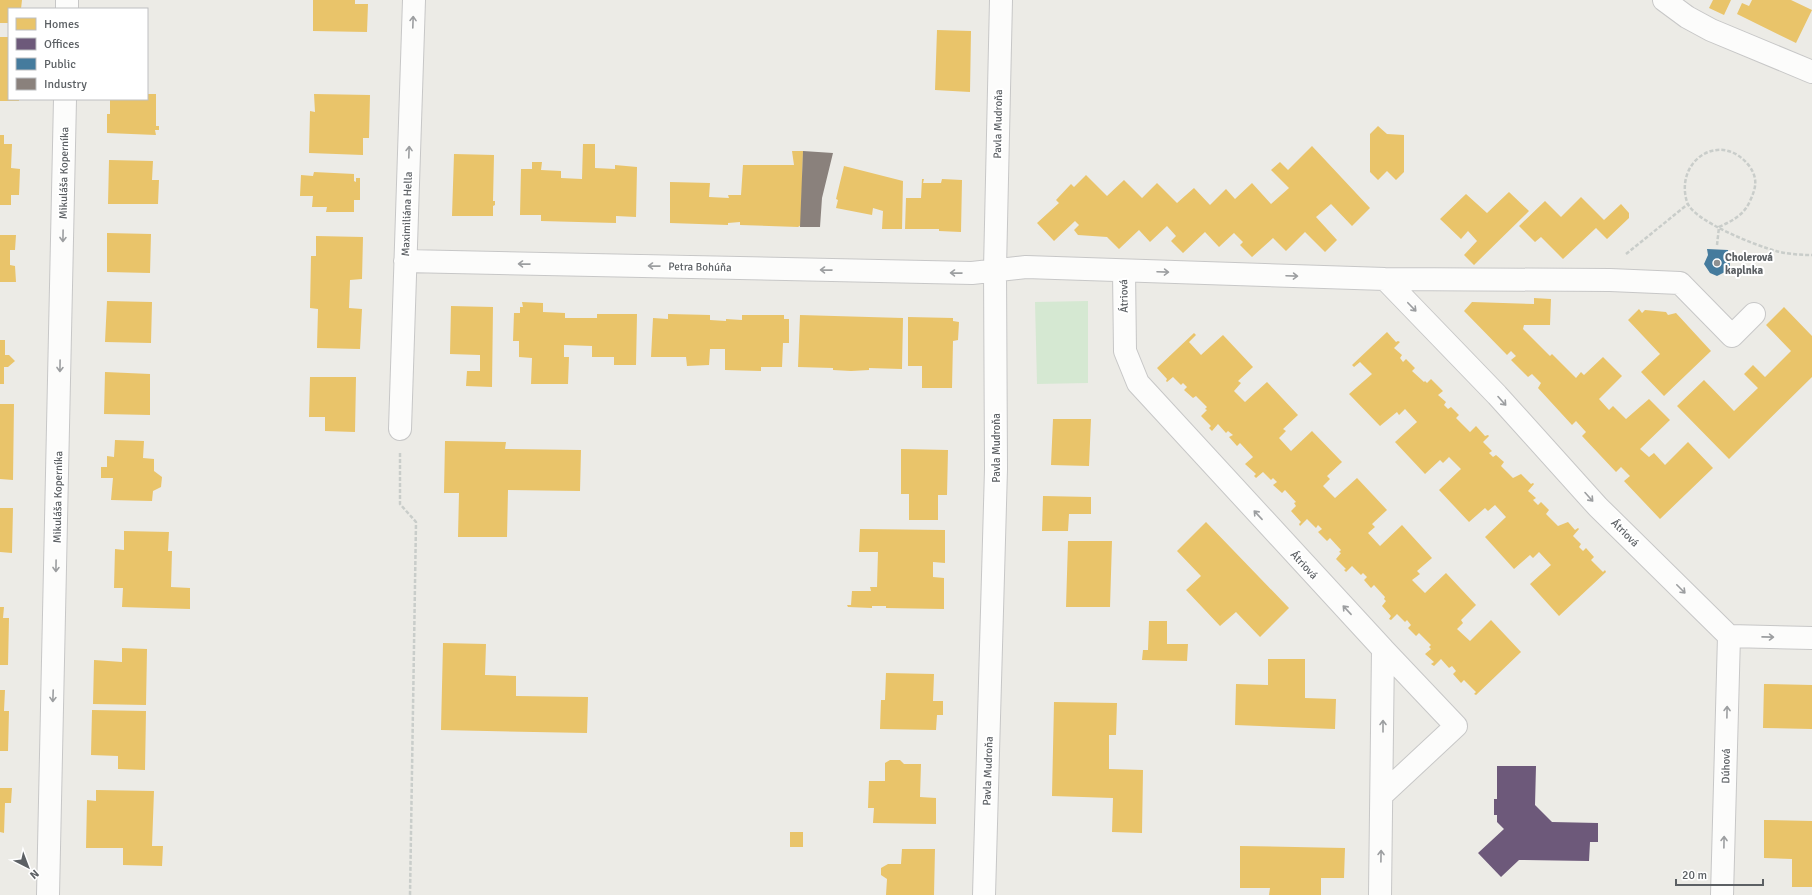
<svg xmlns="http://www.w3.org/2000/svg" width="1812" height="895" viewBox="0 0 1812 895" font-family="Signika,sans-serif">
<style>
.green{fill:#d5e8d2}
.homes{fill:#e9c46a}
.offices{fill:#6d597a}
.public{fill:#457b9d}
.industry{fill:#8a817c}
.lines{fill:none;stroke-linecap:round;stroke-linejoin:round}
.minor-casing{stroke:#c7c7c7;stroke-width:24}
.path{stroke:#c9cdca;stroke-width:2.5;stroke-dasharray:4 2;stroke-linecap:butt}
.minor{stroke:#fcfcfb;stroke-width:22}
.oneway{stroke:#9c9ea0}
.poi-dot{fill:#8e9192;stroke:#fff;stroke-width:1.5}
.labels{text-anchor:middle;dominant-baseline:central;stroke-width:4;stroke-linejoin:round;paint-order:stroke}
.street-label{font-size:11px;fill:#5c6064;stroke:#fff}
.poi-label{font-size:11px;font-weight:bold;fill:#5c6064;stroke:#fff;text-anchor:start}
</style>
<rect width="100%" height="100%" fill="#ecebe6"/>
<path class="green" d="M1088,301V383L1037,384L1035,302Z"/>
<path class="homes" d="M0,0H22L21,9H9V23H0Z
M313,0H355V4H368L367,32L313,31Z
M1713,0H1731L1724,15L1709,8Z
M1752,0H1791L1812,10L1796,43L1737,14L1742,3L1749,6Z
M937,30L971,31L970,92L935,90Z
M0,37H9V99H19V101H0Z
M147,94H156V126H159V130H155L156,135L107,133V114H110V99H147Z
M314,94L370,95L369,138H363V155L309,153L310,111L315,112Z
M1378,126L1387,134L1404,135V172L1396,180L1387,171L1378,180L1370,172V134Z
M0,135H4V144H12L11,168L20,169L19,195H11V205H0Z
M583,144H595V168L615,169V165L637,167L636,217L616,216V223L541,221V215H520L521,169H532V162H542L541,170L561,171V178L582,179Z
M1312,146L1370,208L1352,226L1331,204L1316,217L1337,240L1325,252L1305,232L1286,251L1273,238L1252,257L1240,245L1243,242L1234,233L1219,247L1205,232L1183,253L1171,241L1176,236L1167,226L1150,242L1139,230L1119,249L1107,237L1078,235L1074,230L1079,225L1075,221L1054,241L1037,223L1059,203L1056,200L1071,184L1074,187L1086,175L1107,196L1124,180L1142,198L1157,183L1177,203L1194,188L1210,205L1226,189L1235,199L1252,183L1271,204L1289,188L1271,170L1280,162L1288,170Z
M792,151H803L801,225L798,227L740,225V222L728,223V225L670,223V182L710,183L709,197L729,198L728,195H741L743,165H794Z
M454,154L494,155L493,201H495V205L493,206V216H452Z
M109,160L153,161L152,180H159L158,204H108Z
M844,166L903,181L902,229H882L883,211L873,208L872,215L836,208L838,200L836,199Z
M314,172L354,174V181L356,182V178H360V200H354V212H326L327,207H312L313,196H300L301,175L313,176Z
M922,179H924L923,183H941L942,179L962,180L961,232L939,231V229H905L906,198H921Z
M1509,192L1529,211L1474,265L1464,255L1477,241L1468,231L1461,239L1440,219L1466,194L1487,213Z
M1581,197L1604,220L1621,204L1629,213V218L1607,239L1596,228L1563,259L1541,237L1535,242L1519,226L1545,201L1561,217Z
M107,233L151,234L150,273L107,272Z
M0,235H16L15,250H10V265L15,266L16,282H0Z
M316,236L363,237L362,279L350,280L349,308L362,309L360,349L317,348L318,309L310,308L311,256H316Z
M1534,298L1551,299L1550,325H1524L1523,329L1550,356L1552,354L1576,378L1581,372L1584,375L1603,357L1622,376L1599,399L1609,410L1613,406L1626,419L1649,399L1670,420L1640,449L1649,457L1654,453L1665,465L1688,442L1713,468L1660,519L1624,481L1630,476L1621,467L1616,472L1582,436L1586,432L1576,421L1572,425L1538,388L1541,383L1532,374L1528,377L1511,360L1516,356L1511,351L1507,355L1464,311L1472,302L1534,304Z
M107,301L152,302L151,343L105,342Z
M522,302L543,303V312L565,313V318H597V314H637L636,365H614V357H592V346L564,345V357H569L568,384H531L532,358L519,357V341H513L514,313H520V307H523Z
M451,306L493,307L492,387L466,386L467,371H480V355L450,354Z
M1784,307L1812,336V377L1729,459L1677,406L1704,380L1734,411L1758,388L1744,374L1753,365L1765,377L1791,351L1766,325Z
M1639,309L1642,313L1645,310L1666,312L1668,315L1676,313L1711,351L1664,396L1641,372L1660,354L1628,320Z
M668,314L710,315V320L726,321V319L742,320V315H784V319H789V343H783L782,367H761V371L725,370V349H710L709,365L687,366L686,357H651L653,318L668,319Z
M800,315L903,318L902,369L869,368V370L851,371L833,370V368L798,367Z
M908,317L953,318V321L959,322L958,340L953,341L952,388H922V366H908Z
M1387,332L1396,342L1398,341L1400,342L1394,348L1402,355L1400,358L1403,362L1406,359L1415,368L1412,371L1424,382L1425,381L1427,383L1431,379L1443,391L1438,395L1446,402L1444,405L1448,409L1451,407L1459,415L1456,418L1470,432L1476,426L1485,436L1488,435L1489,436L1483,442L1492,451L1489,453L1493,457L1496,455L1504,462L1501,466L1513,478L1521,474L1531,484L1533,483L1534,484L1528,491L1536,498L1533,500L1538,505L1541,502L1549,510L1546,514L1558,526L1568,522L1575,530L1578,528L1579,529L1573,536L1581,544L1579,547L1583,551L1586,548L1594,557L1591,560L1603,572L1605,570L1606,572L1559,616L1530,584L1551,565L1539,552L1533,558L1530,555L1514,569L1485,537L1506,517L1495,505L1488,511L1485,508L1469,522L1439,490L1461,469L1449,457L1443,463L1440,460L1425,474L1395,442L1417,422L1405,409L1399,415L1397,412L1380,426L1349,394L1372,374L1360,362L1354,367L1352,365Z
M1194,333L1196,335L1189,342L1201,355L1223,335L1253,367L1238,381L1241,383L1234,391L1245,402L1267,382L1298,415L1283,429L1286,431L1279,438L1291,451L1312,431L1342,462L1327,476L1330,479L1323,486L1335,498L1357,478L1387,510L1372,524L1375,527L1368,533L1380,546L1402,525L1432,558L1417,571L1420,574L1412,580L1425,593L1446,573L1476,605L1461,620L1463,623L1457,629L1470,641L1491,620L1521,652L1476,695L1474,694L1476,692L1464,680L1461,683L1453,674L1456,671L1452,666L1449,668L1441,659L1434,666L1431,664L1434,662L1425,654L1431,649L1429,647L1431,645L1419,633L1416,636L1408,628L1411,625L1407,620L1405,622L1397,614L1391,620L1389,619L1391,616L1382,606L1386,601L1384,599L1385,597L1374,585L1371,588L1364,580L1367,577L1363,573L1361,575L1352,566L1346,572L1344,570L1346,569L1336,559L1341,553L1339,552L1341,550L1330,538L1327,541L1318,532L1322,529L1318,525L1316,528L1307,519L1300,526L1299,524L1301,522L1291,511L1296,506L1294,503L1296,502L1285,490L1282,493L1273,485L1277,482L1273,478L1271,480L1263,472L1256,478L1254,476L1256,474L1245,464L1253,457L1240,443L1237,446L1229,437L1233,435L1228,431L1226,433L1218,424L1212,431L1209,428L1211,426L1201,416L1207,410L1205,409L1207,407L1196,396L1193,398L1184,390L1187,387L1183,383L1181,385L1173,377L1167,382L1166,381L1167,379L1157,368Z
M0,340H5V355H9L15,361L8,367H4V384H0Z
M105,372L150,374V415L104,414Z
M310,377H356L355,432L325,431V417H309Z
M0,404H14L13,480L0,479Z
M1053,419H1091L1089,466L1051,465Z
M115,440L144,441L143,458L154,459V471L162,477L161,487L153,491L152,501L111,500L113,478H101V467H107V456L114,457Z
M445,441L506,442L505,449L581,450L580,491L508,490L507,537H458L459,493H444Z
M901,449L948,450L947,495H938V520H909V494H901Z
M1043,496L1091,497V514H1069L1068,531H1042Z
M0,508H13L12,553L0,552Z
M1206,522L1289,608L1260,637L1236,612L1220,626L1186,590L1201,576L1177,551Z
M860,529L945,530V563L933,562V577L944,578V609L886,608V606H872V608L848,607L847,605H851L852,591H871L870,587H877L878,552H859Z
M124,531L169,532L168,551H172L171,587L190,588V609L122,607L123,588H114L115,549L124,550Z
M1068,541H1112L1110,607H1066Z
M0,607H4L3,618H9L8,665H0Z
M1149,621H1167V644H1188L1187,661L1142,660L1143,650H1148Z
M443,643L486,644L485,675L516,676V696L588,697L587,733L441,730Z
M122,648L147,649L146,705L93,704L94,660L122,662Z
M1268,659H1305V698L1336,699L1335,729L1235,725L1236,684L1268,685Z
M886,673L934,674L933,701H943V715H937L936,730L880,729L881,700H885Z
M1764,684L1812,685V729L1763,728Z
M0,690H5L4,711H9L8,751H0Z
M1054,702L1117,703L1116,735H1109V769L1143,770L1142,833L1112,832L1113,798L1052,796Z
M92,710L146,711L145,770L118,769V756L91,755Z
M890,760H900L904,764H921L920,797L936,798V824L873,823L874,808H868L869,781H885V763Z
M0,788H12L11,803H5L4,833L0,832Z
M96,790L154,791L152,846H163L162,866L123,865V848H86L87,800L96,801Z
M1764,820L1812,821V887H1792V859L1764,858Z
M790,832H803V847H790Z
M1240,846L1345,848L1344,878H1321V895H1269L1270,888H1240Z
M902,849H935L934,895H886L887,879L881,875V868L888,864H901Z"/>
<path class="offices" d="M1497,766H1536L1535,805L1552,822L1598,823V842H1590L1589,861L1519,860L1501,877L1478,853L1504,829L1497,822V815H1494V799H1497Z"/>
<path class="public" d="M1707,249L1728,250L1730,266L1727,271L1717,276L1710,273L1704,264L1708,255Z"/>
<path class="industry" d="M803,151L833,153L822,198L820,227H800Z"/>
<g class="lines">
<defs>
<path id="minor" d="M1664,0L1687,17L1711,30L1812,72
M67,9V0
M405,261L972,273L1026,267L1385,279L1610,280L1680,283L1732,336L1754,314
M1124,271L1125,351L1138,383L1383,649L1380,895
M1385,279L1497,395L1598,507L1729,636L1812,638
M400,429L414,0
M1382,795L1456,726L1383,649
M48,895L65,99
M984,895L996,469L995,269L1001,0
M1722,895L1729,636"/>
</defs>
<use href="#minor" class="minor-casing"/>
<path class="path" d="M1717,245L1719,227C1732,221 1744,215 1750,201C1756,188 1758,179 1750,167C1722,129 1674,160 1687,202C1693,221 1757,246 1776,251C1787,254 1800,255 1812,255
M1626,254L1688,204
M400,453V504L416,522L410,895"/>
<use href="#minor" class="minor"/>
</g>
<defs><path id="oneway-shaft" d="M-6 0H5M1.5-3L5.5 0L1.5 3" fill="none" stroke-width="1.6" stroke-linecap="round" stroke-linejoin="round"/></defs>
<g class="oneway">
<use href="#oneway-shaft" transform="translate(413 22) rotate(-88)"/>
<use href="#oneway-shaft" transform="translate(409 152) rotate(-88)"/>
<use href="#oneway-shaft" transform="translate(63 236) rotate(91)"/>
<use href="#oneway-shaft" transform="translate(524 264) rotate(-179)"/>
<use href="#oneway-shaft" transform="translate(654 266) rotate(-179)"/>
<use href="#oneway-shaft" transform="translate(826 270) rotate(-179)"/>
<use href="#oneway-shaft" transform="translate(1163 272) rotate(2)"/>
<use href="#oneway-shaft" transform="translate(956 273) rotate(-179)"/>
<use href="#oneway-shaft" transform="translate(1292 276) rotate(2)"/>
<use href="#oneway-shaft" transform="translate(1412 307) rotate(46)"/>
<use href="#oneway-shaft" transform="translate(60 366) rotate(91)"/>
<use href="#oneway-shaft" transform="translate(1502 401) rotate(48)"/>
<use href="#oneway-shaft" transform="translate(1589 497) rotate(48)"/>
<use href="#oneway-shaft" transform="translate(1258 515) rotate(-133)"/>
<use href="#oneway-shaft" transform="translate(56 566) rotate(91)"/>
<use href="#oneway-shaft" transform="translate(1681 589) rotate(45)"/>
<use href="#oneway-shaft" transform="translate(1347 610) rotate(-133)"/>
<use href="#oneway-shaft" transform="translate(1768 637) rotate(1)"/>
<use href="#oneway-shaft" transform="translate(53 696) rotate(92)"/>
<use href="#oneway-shaft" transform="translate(1727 712) rotate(-89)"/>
<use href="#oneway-shaft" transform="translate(1383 726) rotate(-90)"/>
<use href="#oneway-shaft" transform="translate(1724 842) rotate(-89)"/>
<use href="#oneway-shaft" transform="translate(1381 856) rotate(-89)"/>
</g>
<circle class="poi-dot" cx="1717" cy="263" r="4"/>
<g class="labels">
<g class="street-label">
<text transform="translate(998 124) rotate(-89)">Pavla Mudroňa</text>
<text transform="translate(64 173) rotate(-89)">Mikuláša Koperníka</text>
<text transform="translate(407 214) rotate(-88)">Maximiliána Hella</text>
<text transform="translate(700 267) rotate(1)">Petra Bohúňa</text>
<text transform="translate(1124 296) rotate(-91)">Átriová</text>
<text transform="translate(996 448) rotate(-90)">Pavla Mudroňa</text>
<text transform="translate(58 497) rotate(-89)">Mikuláša Koperníka</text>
<text transform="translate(1625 533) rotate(45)">Átriová</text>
<text transform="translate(1304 565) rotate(47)">Átriová</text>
<text transform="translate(1726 766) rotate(-89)">Dúhová</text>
<text transform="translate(988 771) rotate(-88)">Pavla Mudroňa</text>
</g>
<g class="poi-label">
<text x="1725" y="257">Cholerová<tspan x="1725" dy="13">kaplnka</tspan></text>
</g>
</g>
<rect x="8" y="8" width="140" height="92" fill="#ffffff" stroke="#bebfc1"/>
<rect x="16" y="18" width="20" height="12" fill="#e9c46a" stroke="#bebfc1"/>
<text x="44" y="28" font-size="12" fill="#5c6064">Homes</text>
<rect x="16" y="38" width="20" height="12" fill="#6d597a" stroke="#bebfc1"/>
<text x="44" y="48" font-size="12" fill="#5c6064">Offices</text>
<rect x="16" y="58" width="20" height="12" fill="#457b9d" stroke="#bebfc1"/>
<text x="44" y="68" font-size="12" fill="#5c6064">Public</text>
<rect x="16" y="78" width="20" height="12" fill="#8a817c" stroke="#bebfc1"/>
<text x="44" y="88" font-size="12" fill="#5c6064">Industry</text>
<g transform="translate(28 867) rotate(138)" stroke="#ffffff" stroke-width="3" paint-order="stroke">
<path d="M0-3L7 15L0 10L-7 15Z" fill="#5c6064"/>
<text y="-6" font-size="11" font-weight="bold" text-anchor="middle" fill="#5c6064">N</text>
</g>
<path d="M1676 879v6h87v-6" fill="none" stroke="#5c6064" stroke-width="2"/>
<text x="1682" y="879" font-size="12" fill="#5c6064" stroke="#ffffff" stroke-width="3" paint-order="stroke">20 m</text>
</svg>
